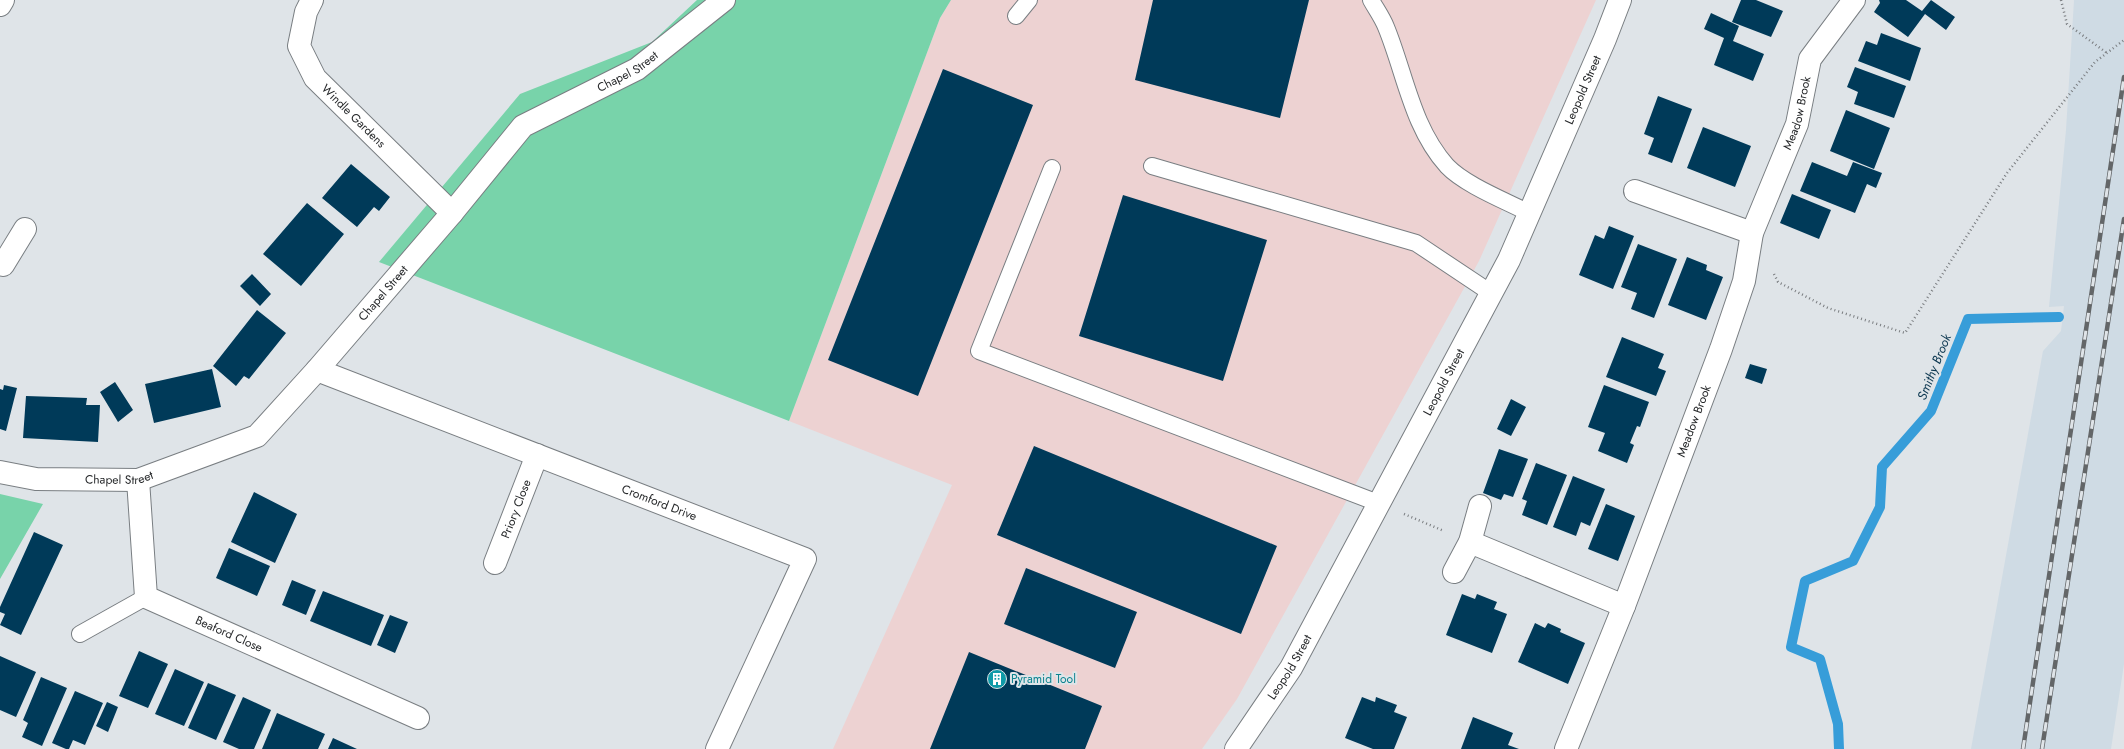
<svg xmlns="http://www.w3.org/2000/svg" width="2124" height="749" viewBox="0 0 2124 749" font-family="Jost,sans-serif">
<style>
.built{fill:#cfdbe4}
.industrial{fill:#edd2d2}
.green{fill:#78d3aa}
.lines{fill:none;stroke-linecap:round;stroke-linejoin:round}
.stream{stroke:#379dd9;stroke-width:10}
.building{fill:#003a59}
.service-casing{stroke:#797e82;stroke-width:18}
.minor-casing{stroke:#797e82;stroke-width:24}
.path{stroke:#7a7d80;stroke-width:2.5;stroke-dasharray:1 3;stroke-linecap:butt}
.service{stroke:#fff;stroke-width:16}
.minor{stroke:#fff;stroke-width:22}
.rail-casing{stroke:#636668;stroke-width:4.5}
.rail{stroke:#dfe4e8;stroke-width:3;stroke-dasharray:9;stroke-linecap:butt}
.labels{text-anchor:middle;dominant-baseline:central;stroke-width:4;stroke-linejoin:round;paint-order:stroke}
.street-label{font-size:12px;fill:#26282a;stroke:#dfe4e8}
.culture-label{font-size:12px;fill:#0d838f;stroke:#dfe4e8;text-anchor:start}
.water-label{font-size:13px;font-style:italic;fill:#0b364f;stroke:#dfe4e8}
</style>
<rect width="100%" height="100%" fill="#dfe4e8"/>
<path class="built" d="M2074,0H2124V664L2111,749H1971L2043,351L2061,331L2064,306L2049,307L2066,130Z"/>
<path class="industrial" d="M951,0H1596L1479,261L1237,699L1202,749H833L952,485L789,421L940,18Z"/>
<path class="green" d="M697,0H951L940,18L789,421L379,262L520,94L652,42Z
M0,494L43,504L0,579Z"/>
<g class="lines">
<path class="stream" d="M1839,749L1838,724L1820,659L1791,647L1805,581L1853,561L1880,507L1882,467L1931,411L1968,319L2059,317"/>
</g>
<path class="building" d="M1153,0H1309L1280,118L1135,80Z
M1741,0H1756L1783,11L1771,37L1732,22Z
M1879,0H1906L1922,11L1931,0L1955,17L1946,30L1925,14L1908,37L1874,12L1880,3Z
M1711,13L1739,26L1733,41L1764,54L1753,81L1714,65L1724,38L1704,29Z
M1881,33L1921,48L1910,81L1858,61L1866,41L1877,45Z
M1855,67L1906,86L1894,118L1854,104L1858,92L1847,87Z
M943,69L1033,105L918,396L828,360Z
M1658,96L1692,109L1672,163L1648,154L1654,138L1644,134Z
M1846,110L1890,128L1874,169L1830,151Z
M1703,127L1751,146L1735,187L1687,168Z
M1812,162L1847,176L1853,162L1882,173L1876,188L1867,184L1855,213L1800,191Z
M351,164L390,197L379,211L374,207L357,227L322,198Z
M1792,194L1831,210L1819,239L1780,223Z
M1123,195L1267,240L1223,381L1079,336Z
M307,203L344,234L301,286L263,254Z
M1609,226L1634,236L1613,289L1579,275L1595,235L1604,239Z
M1638,244L1677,259L1654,318L1631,309L1637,293L1621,287Z
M1687,257L1707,265L1706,270L1723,277L1706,320L1668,305Z
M252,274L271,294L260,306L240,286Z
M257,310L286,333L249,379L244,376L236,386L213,366Z
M1622,337L1664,354L1658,368L1666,371L1656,396L1606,377Z
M1750,364L1767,369L1762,384L1745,378Z
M212,369L221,407L154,423L145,384Z
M115,382L133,410L118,422L100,392Z
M4,385L17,388L6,431L0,429V389L3,390Z
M1604,385L1649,402L1640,427L1637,426L1630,443L1634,445L1627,463L1598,451L1605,433L1588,427Z
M26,396L87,398L86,405H100L98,442L23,438Z
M1511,399L1526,407L1511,436L1497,429Z
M1034,446L1277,546L1241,634L997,535Z
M1499,449L1528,459L1513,497L1504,494L1501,500L1483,493Z
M1536,463L1567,475L1547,525L1522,515L1527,501L1522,499Z
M1573,476L1605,489L1590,526L1581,522L1576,536L1553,527Z
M254,492L297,514L275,563L231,542Z
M1606,504L1635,516L1618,561L1588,549Z
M34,532L63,545L21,635L0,625L5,614L0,612V607Z
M229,548L270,566L257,596L216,578Z
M1026,568L1137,612L1115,668L1004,624Z
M292,580L316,590L306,615L282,605Z
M323,591L384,615L371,646L310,621Z
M1462,594L1475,599L1477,594L1497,602L1494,609L1507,614L1492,653L1446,635Z
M390,615L408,622L395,653L377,645Z
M1535,623L1545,628L1548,623L1561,629L1560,632L1585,643L1568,684L1518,662Z
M139,651L168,664L148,708L119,696Z
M969,652L1102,706L1085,749H930Z
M0,656L36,672L16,717L0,710Z
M175,669L204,682L184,726L155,714Z
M41,677L67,688L42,746L22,737L28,723L23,720Z
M208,683L236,695L216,740L188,728Z
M75,691L103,703L85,745L73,740L69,749H66L52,743Z
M243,697L271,710L254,749H239L223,742Z
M1362,697L1375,702L1376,697L1397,705L1394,712L1407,717L1394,749H1373L1345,738Z
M107,702L118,707L108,732L96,726Z
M277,713L325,734L318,749H262Z
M1473,717L1513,733L1508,745L1519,749H1461Z
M333,738L357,749H328Z"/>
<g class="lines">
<defs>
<path id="service" d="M1371,0C1376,9 1382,17 1386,27C1405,73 1412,127 1447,166C1465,185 1506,201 1529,213
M1016,16L1029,0
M1152,166L1416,243L1491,293
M1052,168L979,351L1378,503
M80,634L146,597"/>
<g id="minor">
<path id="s1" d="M312,0L306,12L299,46L315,78L452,213"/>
<path d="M0,5L3,0"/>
<path d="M1635,191L1752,233"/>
<path d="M0,264L3,265L25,229"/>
<path id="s2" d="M317,370L805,559L717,749"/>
<path id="s3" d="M0,472L36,479L138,480L257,436L317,370L452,213L523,126L637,69L724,0"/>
<path id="s4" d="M138,480L146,597L418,718"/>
<path d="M1470,542L1624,606"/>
<path id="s5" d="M495,563L537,455"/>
<path d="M1454,572L1470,542L1480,506"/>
<path id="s6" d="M1236,749L1291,668L1509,260L1605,39L1620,0"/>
<path id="s7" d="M1566,749L1624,606L1721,349L1744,281L1752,233L1797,124L1810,59L1854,0"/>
</g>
</defs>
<use href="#service" class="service-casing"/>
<use href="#minor" class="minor-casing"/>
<path class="path" d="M2061,0L2067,24L2107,53
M1774,274L1778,282L1828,308L1905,333L2007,173L2095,62L2124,40
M1404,514L1444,531"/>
<use href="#service" class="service"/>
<use href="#minor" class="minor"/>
<defs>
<path id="rail" d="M2023,749L2124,77
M2042,749L2124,219"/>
</defs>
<use href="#rail" class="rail-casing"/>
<use href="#rail" class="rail"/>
</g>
<defs>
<symbol id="building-disc" viewBox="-11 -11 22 22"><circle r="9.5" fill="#0f9aa8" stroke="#dfe4e8"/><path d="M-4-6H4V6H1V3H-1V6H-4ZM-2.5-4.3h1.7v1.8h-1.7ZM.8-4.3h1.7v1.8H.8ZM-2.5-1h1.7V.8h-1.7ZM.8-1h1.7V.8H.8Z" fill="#fff"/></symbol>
</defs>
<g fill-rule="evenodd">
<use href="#building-disc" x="986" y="668" width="22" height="22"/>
</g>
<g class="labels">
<g class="street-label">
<text stroke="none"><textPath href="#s3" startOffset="792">Chapel Street</textPath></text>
<text stroke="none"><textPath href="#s6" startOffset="746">Leopold Street</textPath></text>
<text stroke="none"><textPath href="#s7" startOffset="678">Meadow Brook</textPath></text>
<text stroke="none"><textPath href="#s1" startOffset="138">Windle Gardens</textPath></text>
<text stroke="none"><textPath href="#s3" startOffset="456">Chapel Street</textPath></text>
<text stroke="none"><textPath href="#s6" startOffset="422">Leopold Street</textPath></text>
<text stroke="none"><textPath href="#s7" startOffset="352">Meadow Brook</textPath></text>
<text stroke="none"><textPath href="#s3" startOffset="120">Chapel Street</textPath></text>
<text stroke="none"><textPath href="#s2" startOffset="367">Cromford Drive</textPath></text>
<text stroke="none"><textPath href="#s5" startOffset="58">Priory Close</textPath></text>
<text stroke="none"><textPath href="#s4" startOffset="208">Beaford Close</textPath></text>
<text stroke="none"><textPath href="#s6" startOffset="98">Leopold Street</textPath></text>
</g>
<g class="culture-label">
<text x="1011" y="679">Pyramid Tool</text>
</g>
<g class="water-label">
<text transform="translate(1934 367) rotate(-68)">Smithy Brook</text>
</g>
</g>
</svg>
